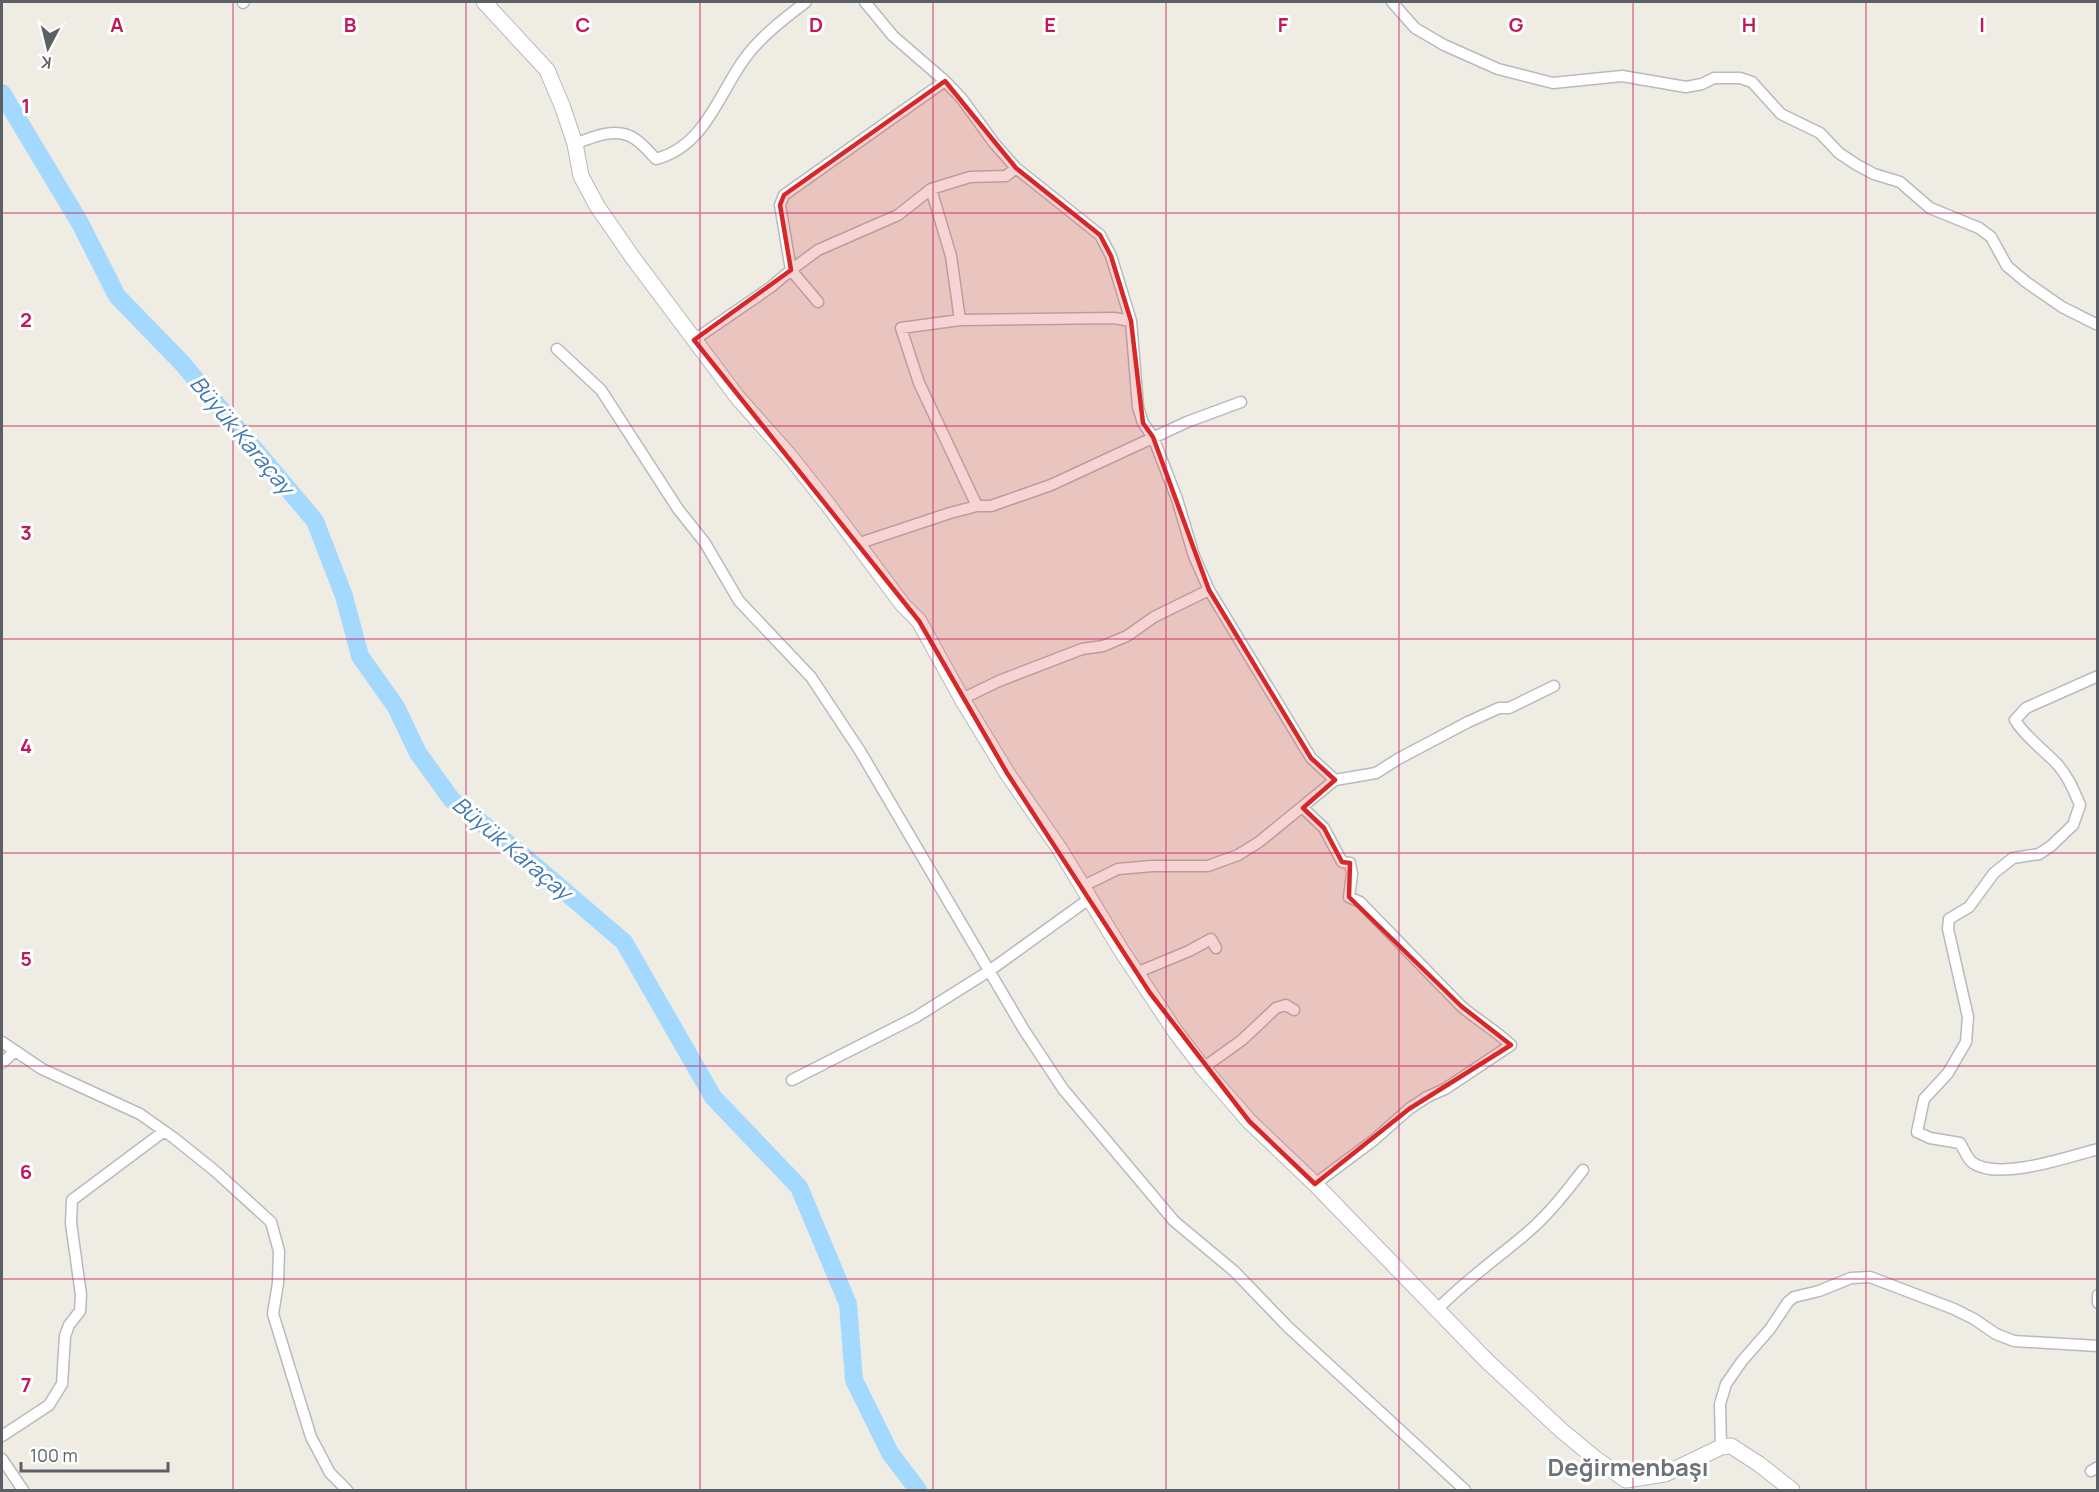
<svg xmlns="http://www.w3.org/2000/svg" width="2099" height="1492" viewBox="0 0 2099 1492" font-family="Manrope,sans-serif">
<style>
.lines{fill:none;stroke-linecap:round;stroke-linejoin:round}
.river{stroke:#a4d9ff;stroke-width:18}
.street-casing{stroke:#b7babe;stroke-width:13}
.secondary-casing{stroke:#b6b9be;stroke-width:17}
.street{stroke:#fff;stroke-width:10}
.secondary{stroke:#fff;stroke-width:15}
.marked{fill:#d62828;fill-opacity:0.2;stroke:#d62828;stroke-width:4.5;stroke-linejoin:round}
.grid{fill:none;stroke:#c2185b;stroke-width:1.5;stroke-opacity:0.55}
.labels{text-anchor:middle;dominant-baseline:central;stroke-width:6;stroke-linejoin:round;paint-order:stroke}
.water-label{font-size:22px;font-style:italic;fill:#4179b1;stroke:#fff}
.quarter-label{font-size:24px;font-weight:bold;fill:#6d7277;stroke:#fff}
.grid-label{font-size:20px;text-anchor:middle;font-weight:bold;fill:#c2185b;stroke:#fff;stroke-width:6;stroke-linejoin:round;paint-order:stroke}
</style>
<rect width="100%" height="100%" fill="#efece4"/>
<g class="lines">
<path class="river" d="M2,93L80,223L117,296L182,363L315,521L344,596L360,656L396,707L418,753L452,800L520,853L624,942L713,1097L799,1187L848,1304L854,1380L890,1453L918,1490"/>
<defs>
<path id="street" d="M865,2L893,36L945,81L962,99L994,143L1016,168L1100,235L1111,256L1131,321L1138,407L1143,423L1153,437L1177,499L1194,556L1209,590L1311,758L1335,780
M1392,2L1415,28L1444,45L1498,69L1553,83L1622,76L1686,87L1702,84L1714,78H1740L1752,82L1781,114L1820,133L1839,153L1857,165L1874,174L1900,182L1930,208L1979,228L1991,237L2007,266L2026,282L2062,307L2098,325
M243,3L244,2
M575,144C592,137 617,126 635,139C643,144 649,152 656,159C705,146 718,95 745,58C761,36 785,18 806,2
M931,189L951,256L960,320
M818,302L791,270L780,205L784,195L945,81
M694,340L771,287L791,270L818,250L898,215L931,189L970,177L1006,176L1016,168
M557,349L601,390L678,509L705,543L739,601L811,677L860,751L1024,1030L1063,1089L1174,1221L1234,1271L1288,1327L1465,1490
M977,506L919,383L901,328L960,320L1114,318L1131,321
M857,544L950,513L977,506H991L1051,485L1187,422L1241,402
M2098,676L2026,708L2015,720C2026,738 2043,749 2057,764C2068,776 2074,791 2080,805L2073,825L2051,846L2039,854L2013,858L1994,873L1969,907L1949,919L1948,929L1968,1017L1966,1042L1948,1073L1924,1099L1917,1132L1930,1138L1960,1143C1964,1149 1967,1159 1973,1163C1999,1181 2068,1157 2098,1149
M962,699L999,681L1082,649L1103,646L1127,636L1154,617L1209,590
M1303,808L1324,828L1342,862L1350,863L1352,874L1349,897L1360,902L1461,1006C1477,1020 1495,1030 1511,1045L1445,1089L1427,1097L1409,1109L1374,1140L1315,1184
M1081,887L1118,869L1152,866H1208L1238,855L1259,842L1335,780L1376,773L1398,759L1468,722L1499,708H1509L1554,686
M1136,973L1189,951L1211,939L1216,948
M2,1042L42,1069L140,1114L174,1138L215,1171L271,1222L279,1251L278,1283L273,1314L311,1437L330,1473L347,1490
M2,1063L15,1051
M1203,1068L1242,1040L1276,1008L1286,1005L1294,1010
M792,1080L916,1017L989,971L1089,899
M2098,1295V1303
M1437,1310C1464,1281 1498,1258 1528,1232C1549,1214 1566,1192 1583,1170
M2,1436L49,1405L62,1384L65,1336L69,1325L80,1311L81,1295L71,1223L72,1200L163,1132
M1721,1447L1720,1404L1726,1384L1742,1361L1770,1329L1788,1302L1794,1297L1819,1291L1851,1278L1870,1277L1954,1309L1974,1319L1996,1334L2014,1341L2098,1346
M2,1459L23,1490
M2091,1471L2098,1467"/>
<path id="secondary" d="M484,2L547,70L563,108L575,144L581,176L597,206L633,258L738,398L788,454L826,502L903,605L919,621L962,699L1007,773L1059,848L1121,950L1175,1031L1203,1068L1249,1121L1315,1184L1487,1361L1561,1430L1596,1459L1626,1480L1665,1474L1721,1447L1731,1446L1759,1464L1792,1490"/>
</defs>
<use href="#street" class="street-casing"/>
<use href="#secondary" class="secondary-casing"/>
<use href="#street" class="street"/>
<use href="#secondary" class="secondary"/>
</g>
<path class="marked" d="M945,81L1016,168L1100,235L1111,256L1131,321L1143,423L1153,437L1209,590L1311,758L1335,780L1303,808L1324,828L1342,862L1350,863L1349,897L1461,1006L1511,1045L1409,1109L1315,1184L1249,1121L1150,993L1007,773L919,621L694,340L791,270L780,205L784,195Z"/>
<path class="grid" d="M233,2V1490M466,2V1490M700,2V1490M933,2V1490M1166,2V1490M1399,2V1490M1633,2V1490M1866,2V1490M2,213H2098M2,426H2098M2,639H2098M2,853H2098M2,1066H2098M2,1279H2098"/>
<g class="labels">
<g class="water-label">
<text transform="translate(242 435) rotate(50)">Büyük Karaçay</text>
<text transform="translate(512 848) rotate(40)">Büyük Karaçay</text>
</g>
<g class="quarter-label">
<text x="1628" y="1466">Değirmenbaşı</text>
</g>
</g>
<g class="grid-label">
<text x="117" y="32">A</text>
<text x="350" y="32">B</text>
<text x="583" y="32">C</text>
<text x="816" y="32">D</text>
<text x="1050" y="32">E</text>
<text x="1283" y="32">F</text>
<text x="1516" y="32">G</text>
<text x="1749" y="32">H</text>
<text x="1982" y="32">I</text>
<text x="26" y="113">1</text>
<text x="26" y="327">2</text>
<text x="26" y="540">3</text>
<text x="26" y="753">4</text>
<text x="26" y="966">5</text>
<text x="26" y="1179">6</text>
<text x="26" y="1392">7</text>
</g>
<rect width="2099" height="1492" fill="none" stroke="#5c6065" stroke-width="6"/>
<g transform="translate(48 48) rotate(187)" stroke="#ffffff" stroke-width="4.5" paint-order="stroke">
<path d="M0-4.5L10 22L0 15L-10 22Z" fill="#5c6065"/>
<text y="-9" font-size="16" font-weight="bold" text-anchor="middle" fill="#5c6065">K</text>
</g>
<path d="M21 1462v9h147v-9" fill="none" stroke="#5c6065" stroke-width="3"/>
<text x="30" y="1462" font-size="18" fill="#5c6065" stroke="#ffffff" stroke-width="4.5" paint-order="stroke">100 m</text>
</svg>
